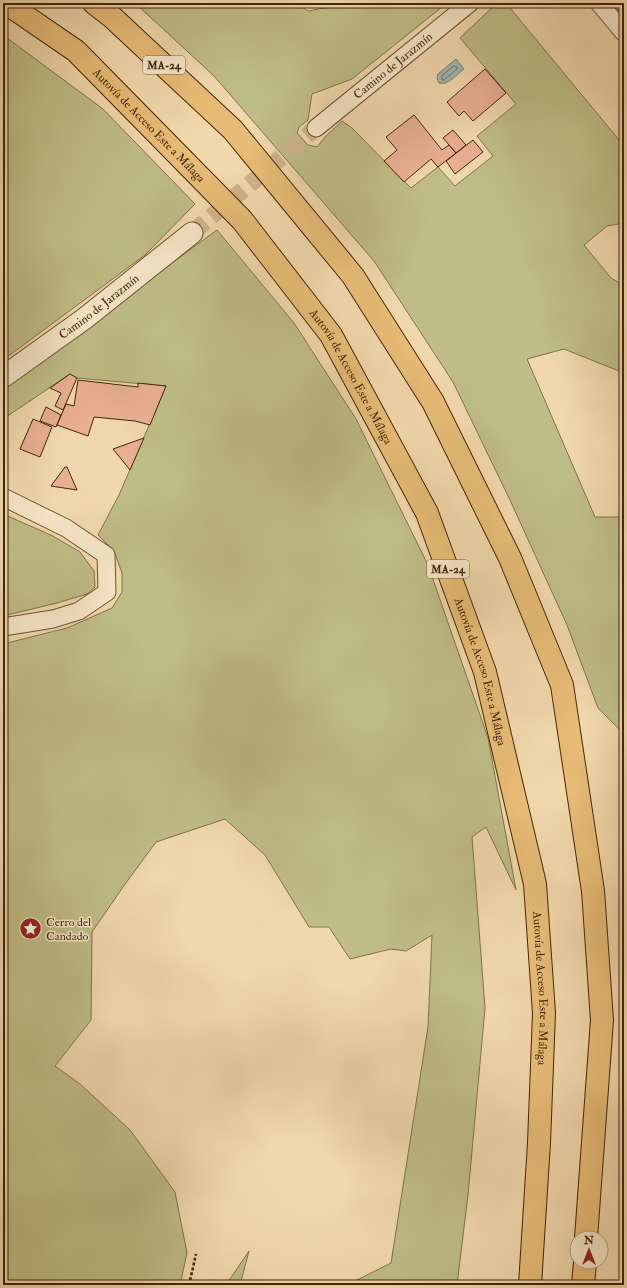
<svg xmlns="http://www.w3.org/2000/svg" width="627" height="1288" viewBox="0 0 627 1288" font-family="'IM FELL Double Pica',serif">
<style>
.green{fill:#bfbd86;stroke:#807247}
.water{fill:#9fb7b4;stroke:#797d6f}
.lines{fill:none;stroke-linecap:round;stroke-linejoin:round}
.shore{stroke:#706e5e;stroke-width:1}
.building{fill:#e9af93;stroke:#402608}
.minor-tunnel{stroke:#ceb48b;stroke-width:17;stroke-dasharray:17 8;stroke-linecap:butt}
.minor-casing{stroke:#6c5231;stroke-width:19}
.tertiary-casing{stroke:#6c5231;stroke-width:23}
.trunk-casing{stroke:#402608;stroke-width:24}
.path{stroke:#402608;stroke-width:2.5;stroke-dasharray:3 2;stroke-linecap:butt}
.minor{stroke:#f6e6c9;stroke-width:17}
.tertiary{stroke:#f6e6c9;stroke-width:21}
.trunk{stroke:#e8bc76;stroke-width:22}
.labels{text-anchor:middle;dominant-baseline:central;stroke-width:3;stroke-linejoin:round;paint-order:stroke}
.shield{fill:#f6e6c9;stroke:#776042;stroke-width:1}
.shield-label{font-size:11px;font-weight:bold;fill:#402608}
.street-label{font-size:12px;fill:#402608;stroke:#f6e6c9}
.poi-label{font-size:12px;fill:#402608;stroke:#f6e6c9;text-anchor:start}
</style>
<rect width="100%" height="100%" fill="#f1d8ac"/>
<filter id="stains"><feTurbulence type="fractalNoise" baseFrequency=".005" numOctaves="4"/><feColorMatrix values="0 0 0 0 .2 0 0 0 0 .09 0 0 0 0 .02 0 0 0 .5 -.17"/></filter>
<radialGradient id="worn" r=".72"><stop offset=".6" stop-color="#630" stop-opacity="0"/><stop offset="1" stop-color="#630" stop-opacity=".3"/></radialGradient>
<path class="green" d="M135,3H297L308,11L351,3H447L352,79L312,94L308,120L299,127L297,133L308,145L317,147L325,137L342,121L352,128L411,188L438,167L455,186L493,156L477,136L516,104L460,38L497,3H506L624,146V223L607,226L584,245L611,278L624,286V373L564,349L527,359L595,517H624V734L598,708L567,625L510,500L453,382L374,261L214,76Z
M612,3H624V17Z
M3,35L103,109L195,204L145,255L3,360Z
M217,230L294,323L356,419L428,565L488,738L516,890L486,827L472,837L485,1008L468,1195L457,1285H353V1282L391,1263L428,1027L432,935L406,951L391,949L350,959L329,927H309L265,855L225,819L156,842L123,887L92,932L91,1020L55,1066L80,1084L130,1130L175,1192L187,1253L180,1285H3V644L67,628L112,608L122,592V573L114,551L98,535L119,495L166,386L77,378L70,374L3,419V386Z
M3,514L53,536L80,552L94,571L95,587L87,594L57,603L3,616Z
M249,1251L240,1285H226Z"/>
<path class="water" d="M456,59L464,69C457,74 448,86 439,83L437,78L438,74Z"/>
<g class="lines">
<path class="shore" d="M454,66L457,67V69L444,80H442V76Z"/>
</g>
<path class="building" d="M485,69L506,93L473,121L464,111L459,116L447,102Z
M414,115L442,150L449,145L456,153L438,167L431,159L404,182L384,161L397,150L386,137Z
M453,130L466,145L456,153L443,138Z
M473,140L483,152L455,174L446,161Z
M70,374L77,378L63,410L55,406L61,393L50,388Z
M78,380L138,387V383L166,386L150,425L135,421L94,417L88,436L57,425L66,404L74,406Z
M46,407L61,415L56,427L40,421Z
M33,419L52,427L40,457L20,449Z
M623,425H624V495H621Z
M144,438L130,470L113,449Z
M65,467H67L77,490L51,486Z"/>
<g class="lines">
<path class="minor-tunnel" d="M192,233L316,128"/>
<defs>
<g id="minor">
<path d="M599,3L624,33"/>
<path id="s1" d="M316,128L470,3"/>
<path d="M3,497L66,528L106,555L107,592L79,611L53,619L3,627"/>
</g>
<g id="tertiary">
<path id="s2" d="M3,377L84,319L192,233"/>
</g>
<g id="trunk">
<path id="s3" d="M6,3L76,51L242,220L331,335L427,513L485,672L535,884L544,1013L539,1143L530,1285"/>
<path d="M94,3L112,17L233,130L353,276L433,402L510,558L562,685L593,891L602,1020L586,1238"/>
<path d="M583,1285L585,1262"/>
</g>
</defs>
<use href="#minor" class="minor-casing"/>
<use href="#tertiary" class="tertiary-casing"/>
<use href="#trunk" class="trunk-casing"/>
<path class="path" d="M189,1285L196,1254"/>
<use href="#minor" class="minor"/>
<use href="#tertiary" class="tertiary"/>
<use href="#trunk" class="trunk"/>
</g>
<defs>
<symbol id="sight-disc" viewBox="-11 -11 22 22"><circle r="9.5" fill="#8f2418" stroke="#f6e6c9"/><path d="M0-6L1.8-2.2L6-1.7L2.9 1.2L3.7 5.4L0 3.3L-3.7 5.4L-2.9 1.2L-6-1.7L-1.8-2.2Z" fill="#fff"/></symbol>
</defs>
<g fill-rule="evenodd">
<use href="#sight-disc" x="18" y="916" width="25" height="25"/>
</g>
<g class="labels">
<g class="shield">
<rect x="143" y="56" width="42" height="18" rx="3"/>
<rect x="427" y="560" width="42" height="18" rx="3"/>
</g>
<g class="shield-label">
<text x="164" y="65">MA-24</text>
<text x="448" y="569">MA-24</text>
</g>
<g class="street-label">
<text stroke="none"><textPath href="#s1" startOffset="99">Camino de Jarazmín</textPath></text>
<text stroke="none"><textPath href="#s3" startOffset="189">Autovía de Acceso Este a Málaga</textPath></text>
<text stroke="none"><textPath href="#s2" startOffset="119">Camino de Jarazmín</textPath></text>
<text stroke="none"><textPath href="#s3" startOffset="513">Autovía de Acceso Este a Málaga</textPath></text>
<text stroke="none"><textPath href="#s3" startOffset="837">Autovía de Acceso Este a Málaga</textPath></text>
<text stroke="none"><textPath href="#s3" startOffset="1161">Autovía de Acceso Este a Málaga</textPath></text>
</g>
<g class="poi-label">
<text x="46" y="922">Cerro del<tspan x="46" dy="14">Candado</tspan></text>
</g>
</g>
<rect width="627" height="1288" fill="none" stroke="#f1d8ac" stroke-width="16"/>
<rect x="4" y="4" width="619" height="1280" fill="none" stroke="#402608" stroke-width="2"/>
<rect x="8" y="8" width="611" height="1272" fill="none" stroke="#402608"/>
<g transform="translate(589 1250)"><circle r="19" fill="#f6e6c9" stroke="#ad997c"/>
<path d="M0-3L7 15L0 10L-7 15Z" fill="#8f2418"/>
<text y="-6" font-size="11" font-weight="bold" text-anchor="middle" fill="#402608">N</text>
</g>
<rect width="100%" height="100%" filter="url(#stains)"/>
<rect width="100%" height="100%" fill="url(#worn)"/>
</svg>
